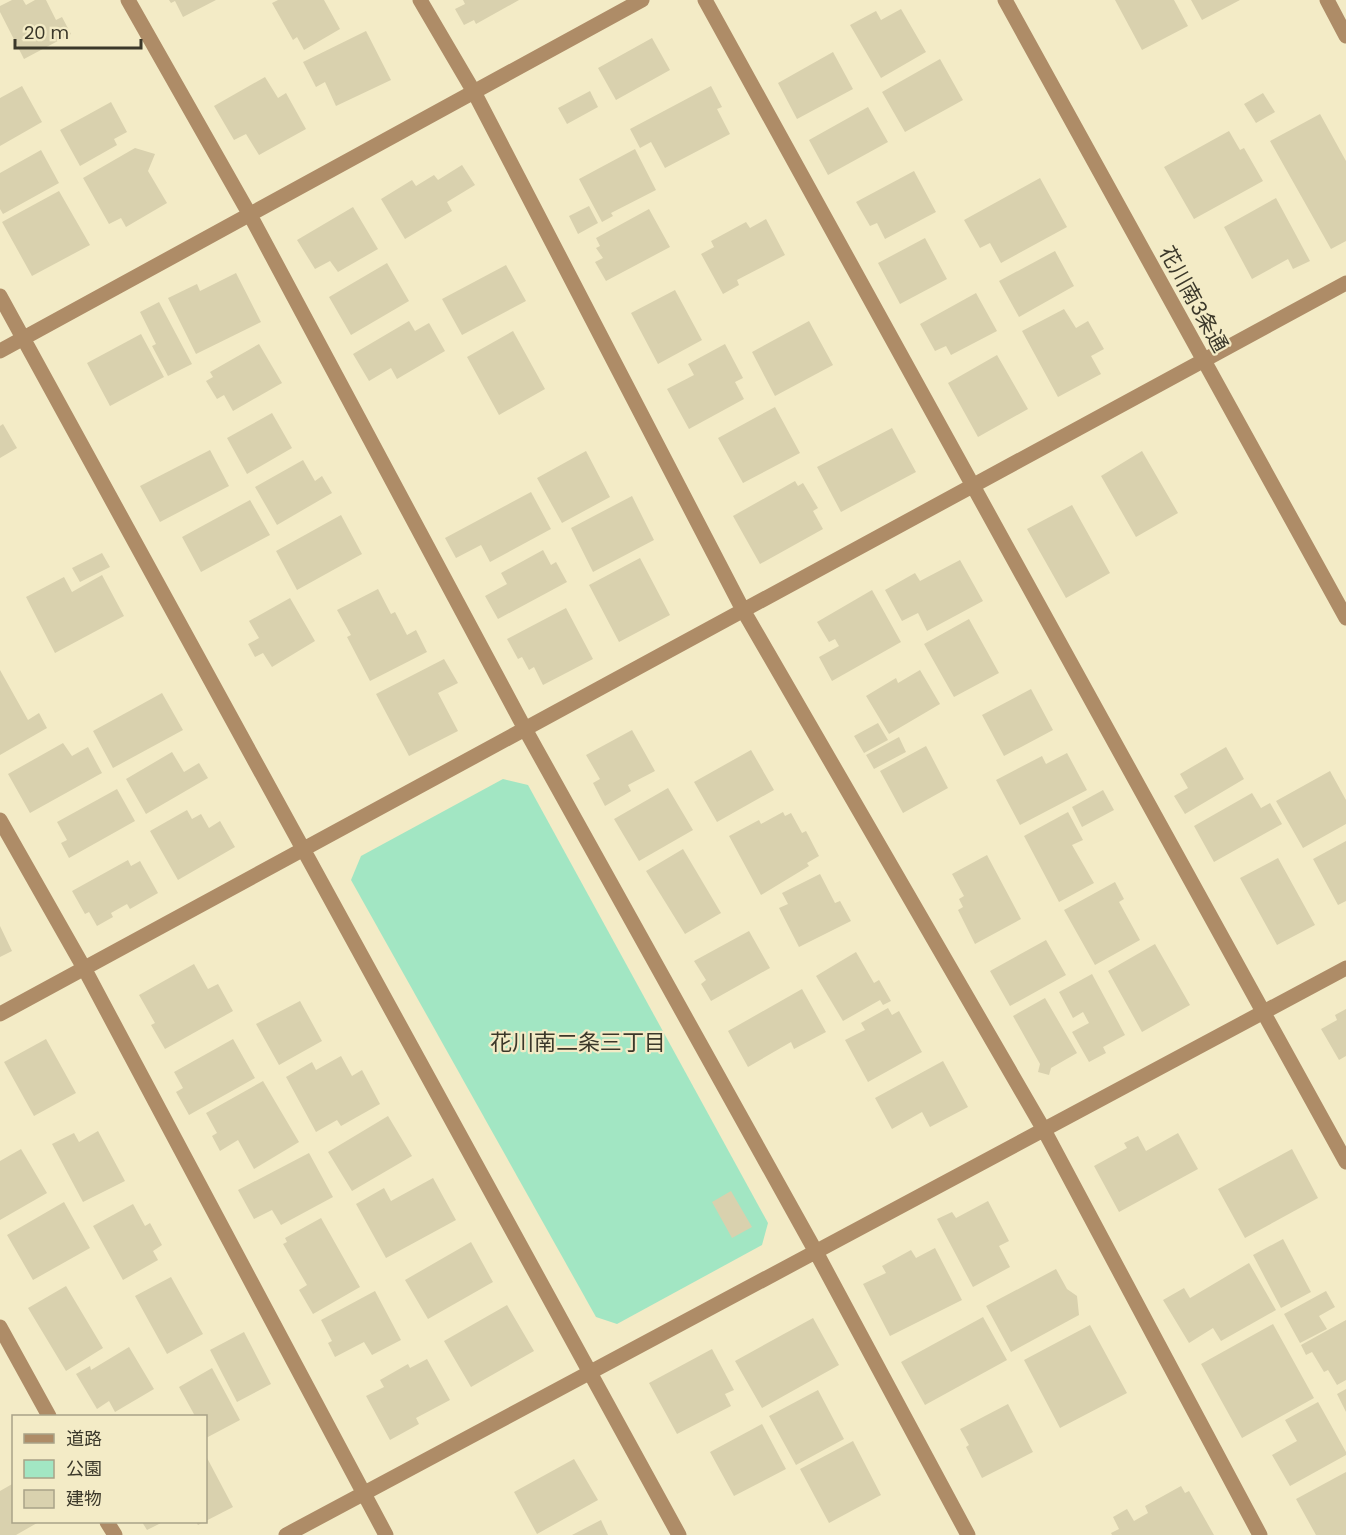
<svg xmlns="http://www.w3.org/2000/svg" width="1346" height="1535" viewBox="0 0 1346 1535" font-family="Poppins,'Noto Sans JP',sans-serif">
<style>
.green{fill:#a2e6c3}
.building{fill:#d9d1ae}
.lines{fill:none;stroke-linecap:round;stroke-linejoin:round}
.minor{stroke:#ae8c67;stroke-width:15}
.labels{text-anchor:middle;dominant-baseline:central;stroke-width:4.5;stroke-linejoin:round;paint-order:stroke}
.street-label{font-size:21px;fill:#3b382a;stroke:#f3ebc6}
.neighbourhood-label{font-size:22px;fill:#3b382a;stroke:#f3ebc6}
</style>
<rect width="100%" height="100%" fill="#f3ebc6"/>
<path class="green" d="M503,779L528,785L768,1223L762,1245L617,1324L596,1317L351,880L361,856Z"/>
<path class="building" d="M12,0H23L26,5L35,0H46L56,20L62,17L71,34L24,59L0,12V6Z
M169,0H216L183,17L175,1L171,3Z
M278,0H324L340,29L304,50L297,37L293,40L272,3Z
M463,0H519L476,24L474,20L464,25L455,9L465,4Z
M1115,0H1174L1188,26L1142,50Z
M1191,0H1240L1202,20Z
M901,9L926,52L881,78L850,25L876,11L881,20Z
M366,31L391,80L336,106L325,82L316,87L303,62Z
M652,38L670,70L616,100L598,68Z
M833,52L853,89L797,119L778,83Z
M940,59L963,100L905,132L882,92Z
M265,77L278,98L286,93L306,129L259,155L246,134L234,140L214,106Z
M22,86L42,122L0,146V98Z
M711,86L722,107L717,109L730,134L665,168L651,142L640,148L630,129Z
M590,91L598,107L567,124L558,108Z
M1263,93L1275,112L1256,123L1244,104Z
M111,102L127,132L114,139L117,145L80,166L60,130Z
M868,107L888,142L828,175L809,140Z
M1320,114L1346,161V241L1331,249L1270,141Z
M1229,131L1240,150L1244,148L1263,181L1194,219L1164,167Z
M135,148L155,154L148,171L167,203L126,227L121,218L109,224L83,178Z
M635,149L656,190L611,213L613,216L602,222L579,179Z
M41,150L59,183L3,214L0,209V173Z
M462,165L475,185L447,202L452,211L405,239L381,199L412,180L416,186L434,175L438,180Z
M914,171L936,212L885,239L877,223L870,226L856,202Z
M1040,178L1067,227L1001,263L990,243L980,248L964,220Z
M59,191L90,245L32,276L2,222Z
M1276,198L1310,261L1293,269L1288,259L1252,279L1224,227Z
M589,206L598,223L578,234L569,216Z
M353,207L378,249L338,272L330,261L315,269L297,240Z
M649,209L670,247L606,281L595,262L603,258L596,248L600,246L596,238Z
M766,219L785,255L737,280L739,285L723,294L701,254L714,247L711,241L746,222L750,228Z
M925,238L947,279L900,304L878,263Z
M1055,251L1074,286L1019,317L999,281Z
M387,263L409,301L351,335L329,297Z
M506,265L526,301L462,335L442,299Z
M236,273L261,322L196,354L168,298L197,284L200,291Z
M675,290L702,340L658,364L631,313Z
M976,293L997,331L951,355L946,346L935,351L920,324Z
M159,302L192,364L168,376L152,346L156,344L140,312Z
M1064,309L1076,328L1088,321L1104,349L1091,356L1101,374L1058,397L1022,331Z
M409,321L415,331L429,323L445,351L397,379L391,368L369,381L353,354Z
M809,321L833,365L775,396L752,352Z
M513,331L545,389L499,415L467,357Z
M141,334L164,377L110,406L87,363Z
M259,344L282,383L233,411L224,395L217,399L206,381L213,377L210,372Z
M725,344L743,378L735,382L744,399L689,429L667,389L694,375L688,364Z
M997,355L1028,409L978,437L948,383Z
M775,407L800,453L743,483L718,438Z
M272,413L292,448L247,474L227,438Z
M3,424L17,448L0,458V426Z
M892,428L916,472L841,512L817,467Z
M210,450L229,486L160,522L140,486Z
M586,451L610,497L562,523L537,478Z
M1142,451L1178,513L1136,537L1101,476Z
M303,460L315,481L322,476L332,493L277,525L255,487Z
M795,481L798,486L803,483L818,508L813,511L823,529L760,564L733,516Z
M531,492L551,529L490,562L481,545L456,558L445,538Z
M632,496L654,540L593,572L571,528Z
M250,500L270,535L201,572L182,537Z
M1072,505L1110,573L1066,598L1027,529Z
M341,515L362,554L297,590L276,551Z
M543,550L551,565L556,562L567,582L498,619L485,596L507,584L501,573Z
M102,553L110,567L80,582L72,568Z
M640,558L670,615L619,642L589,585Z
M960,560L983,601L927,631L918,613L902,621L885,590L915,573L920,581Z
M102,575L124,616L55,653L26,597L64,577L72,592Z
M378,589L391,614L395,612L407,635L416,630L427,652L370,681L347,637L351,635L337,610Z
M872,590L901,642L832,681L819,657L839,646L835,639L829,642L817,622Z
M290,598L315,641L272,667L263,653L255,657L248,644L259,638L249,621Z
M566,608L593,659L543,685L534,667L529,670L522,657L518,659L507,639Z
M969,619L999,673L954,697L924,644Z
M444,659L458,683L438,693L458,731L409,756L376,694Z
M0,670L28,720L39,713L47,728L0,755Z
M920,670L940,704L889,734L866,696L896,678L898,683Z
M1031,689L1053,730L1004,756L982,715Z
M162,693L183,730L113,768L93,731Z
M878,723L888,740L864,753L854,736Z
M632,730L655,771L628,785L631,791L605,806L593,783L600,779L586,755Z
M899,737L906,752L874,769L866,755Z
M63,743L72,756L88,747L102,773L30,813L8,774Z
M926,746L948,788L903,813L880,771Z
M1226,747L1244,779L1185,814L1174,796L1188,788L1180,774Z
M751,750L774,790L717,822L694,782Z
M172,752L184,772L199,763L208,778L146,814L126,779Z
M1067,753L1087,790L1020,825L996,780L1042,756L1046,764Z
M1330,771L1346,800V824L1303,848L1276,801Z
M668,788L693,830L639,861L614,819Z
M117,789L135,821L69,858L61,843L67,840L57,822Z
M1103,790L1114,810L1082,827L1072,807Z
M1252,793L1261,808L1270,803L1282,824L1214,862L1194,826Z
M187,810L192,819L201,814L209,828L220,821L235,847L178,880L150,831Z
M783,812L785,816L791,813L802,833L806,831L819,856L807,863L809,866L761,895L729,836L759,820L761,824Z
M1068,812L1083,840L1072,845L1094,883L1059,902L1024,836Z
M1346,841V901L1338,905L1313,859Z
M683,849L721,913L685,934L646,871Z
M987,855L1021,919L975,944L958,910L963,907L959,899L964,896L952,874Z
M1278,858L1315,925L1277,945L1240,878Z
M128,860L131,866L140,861L158,893L130,909L127,904L111,913L113,917L97,926L89,912L85,914L72,891Z
M820,874L835,903L840,901L851,921L799,947L779,908L788,904L782,893Z
M1115,882L1124,899L1119,902L1140,940L1095,965L1064,910Z
M0,926L12,951L0,957Z
M749,931L770,968L711,1001L701,984L706,980L694,961Z
M1046,940L1066,975L1010,1006L990,971Z
M1155,944L1190,1005L1142,1032L1108,971Z
M856,952L874,983L879,980L891,1001L883,1005L880,1000L843,1021L816,976Z
M194,964L208,989L218,984L233,1011L165,1049L151,1025L155,1023L139,995Z
M1092,974L1125,1035L1103,1047L1106,1053L1089,1062L1072,1032L1089,1023L1083,1012L1073,1018L1059,992Z
M802,989L826,1032L794,1049L791,1042L748,1067L728,1031Z
M1045,998L1077,1053L1051,1068L1049,1075L1038,1072L1040,1064L1013,1016Z
M300,1001L322,1041L279,1065L256,1024Z
M888,1008L892,1015L899,1011L922,1052L868,1082L845,1040L865,1030L861,1023Z
M1346,1009V1056L1339,1060L1321,1029L1337,1020L1335,1015Z
M46,1039L76,1093L34,1116L4,1062Z
M233,1039L255,1078L189,1115L176,1092L183,1088L174,1072Z
M341,1056L352,1076L362,1070L380,1104L341,1126L337,1120L316,1132L286,1077L312,1062L316,1070Z
M943,1061L968,1107L930,1127L922,1112L892,1129L875,1098Z
M263,1081L299,1142L254,1169L238,1140L220,1151L212,1136L217,1133L206,1113Z
M388,1116L412,1156L352,1191L328,1152Z
M98,1131L125,1181L83,1202L52,1144L74,1133L79,1142Z
M1178,1133L1198,1169L1119,1212L1094,1166L1127,1148L1124,1143L1138,1136L1146,1151Z
M21,1149L47,1193L0,1220V1161Z
M1292,1149L1318,1198L1245,1238L1218,1189Z
M309,1153L333,1197L281,1225L272,1210L254,1219L238,1190Z
M433,1178L456,1220L386,1258L356,1204L384,1188L391,1201Z
M731,1191L752,1227L732,1238L712,1202Z
M988,1201L1009,1241L999,1246L1010,1267L973,1287L937,1219L952,1212L956,1218Z
M64,1202L90,1248L33,1280L7,1235Z
M133,1204L145,1226L150,1223L162,1245L153,1251L158,1260L123,1280L93,1226Z
M321,1218L360,1287L313,1314L299,1290L307,1285L283,1244L287,1242L285,1238Z
M1283,1239L1311,1292L1281,1308L1253,1255Z
M471,1242L493,1282L428,1319L405,1280Z
M935,1248L962,1300L890,1336L863,1284L886,1273L882,1266L911,1250L916,1258Z
M1249,1263L1276,1310L1221,1341L1213,1328L1189,1343L1163,1300L1184,1288L1190,1298Z
M1056,1269L1067,1289L1077,1296L1079,1315L1011,1352L986,1306Z
M171,1277L203,1334L167,1354L135,1296Z
M66,1286L103,1348L66,1371L28,1308Z
M375,1291L401,1340L372,1355L364,1342L335,1357L328,1343L332,1341L321,1320Z
M1326,1291L1335,1307L1319,1316L1327,1329L1300,1343L1284,1314Z
M507,1305L534,1351L471,1387L444,1341Z
M983,1317L1007,1360L925,1405L901,1362Z
M813,1318L839,1365L762,1408L735,1361Z
M1346,1320V1380L1337,1385L1328,1370L1324,1372L1312,1352L1306,1355L1301,1345Z
M1273,1324L1314,1398L1242,1438L1201,1364Z
M1090,1325L1127,1393L1060,1428L1024,1360Z
M244,1332L271,1384L237,1402L210,1350Z
M129,1347L154,1389L115,1412L109,1401L97,1409L76,1374L90,1366L91,1370Z
M712,1349L734,1390L725,1394L731,1406L677,1434L649,1383Z
M427,1359L450,1400L416,1418L419,1424L390,1440L366,1396L384,1387L380,1380L408,1364L410,1368Z
M212,1368L240,1420L206,1438V1416H195L179,1387Z
M1346,1389V1412L1337,1394Z
M818,1390L844,1439L796,1465L769,1416Z
M1318,1402L1346,1452V1455L1290,1486L1272,1455L1297,1441L1285,1420Z
M1008,1404L1033,1452L982,1478L966,1447L969,1445L960,1429Z
M762,1424L786,1469L734,1496L710,1452Z
M853,1441L881,1495L829,1523L800,1469Z
M206,1456L233,1507L198,1525L196,1522H206Z
M574,1459L598,1500L537,1534L514,1492Z
M1346,1472V1535H1316L1296,1499Z
M14,1483V1522L37,1523L16,1535H0V1491Z
M1181,1486L1185,1493L1189,1491L1214,1535H1112L1111,1533L1119,1529L1113,1517L1127,1509L1134,1521L1148,1513L1145,1506Z
M601,1520L608,1535H572Z
M142,1522H163L147,1530Z"/>
<g class="lines">
<path class="minor" d="M128,0L250,215L525,729L816,1252L968,1535
M420,0L474,92L743,610L1044,1130L1260,1535
M705,0L1346,1162
M1005,0L1346,618
M1327,0L1346,36
M0,296L679,1535
M0,351L642,0
M0,820L84,968L386,1535
M0,1014L1346,283
M0,1327L49,1416
M107,1522L115,1535
M286,1535L1346,968"/>
</g>
<g class="labels">
<g class="street-label">
<text transform="translate(1194 299) rotate(61)">花川南3条通</text>
</g>
<g class="neighbourhood-label">
<text x="578" y="1042">花川南二条三丁目</text>
</g>
</g>
<rect x="12" y="1415" width="195" height="108" fill="#f3ebc6" stroke="#a9a388" stroke-width="1.5"/>
<rect x="24" y="1434" width="30" height="9" fill="#ae8c67" stroke="#a9a388" stroke-width="1.5"/>
<text x="66" y="1445" font-size="18" fill="#3b382a">道路</text>
<rect x="24" y="1460" width="30" height="18" fill="#a2e6c3" stroke="#a9a388" stroke-width="1.5"/>
<text x="66" y="1475" font-size="18" fill="#3b382a">公園</text>
<rect x="24" y="1490" width="30" height="18" fill="#d9d1ae" stroke="#a9a388" stroke-width="1.5"/>
<text x="66" y="1505" font-size="18" fill="#3b382a">建物</text>
<path d="M15 39v9h126v-9" fill="none" stroke="#3b382a" stroke-width="3"/>
<text x="24" y="39" font-size="18" fill="#3b382a" stroke="#f3ebc6" stroke-width="4.5" paint-order="stroke">20 m</text>
</svg>
